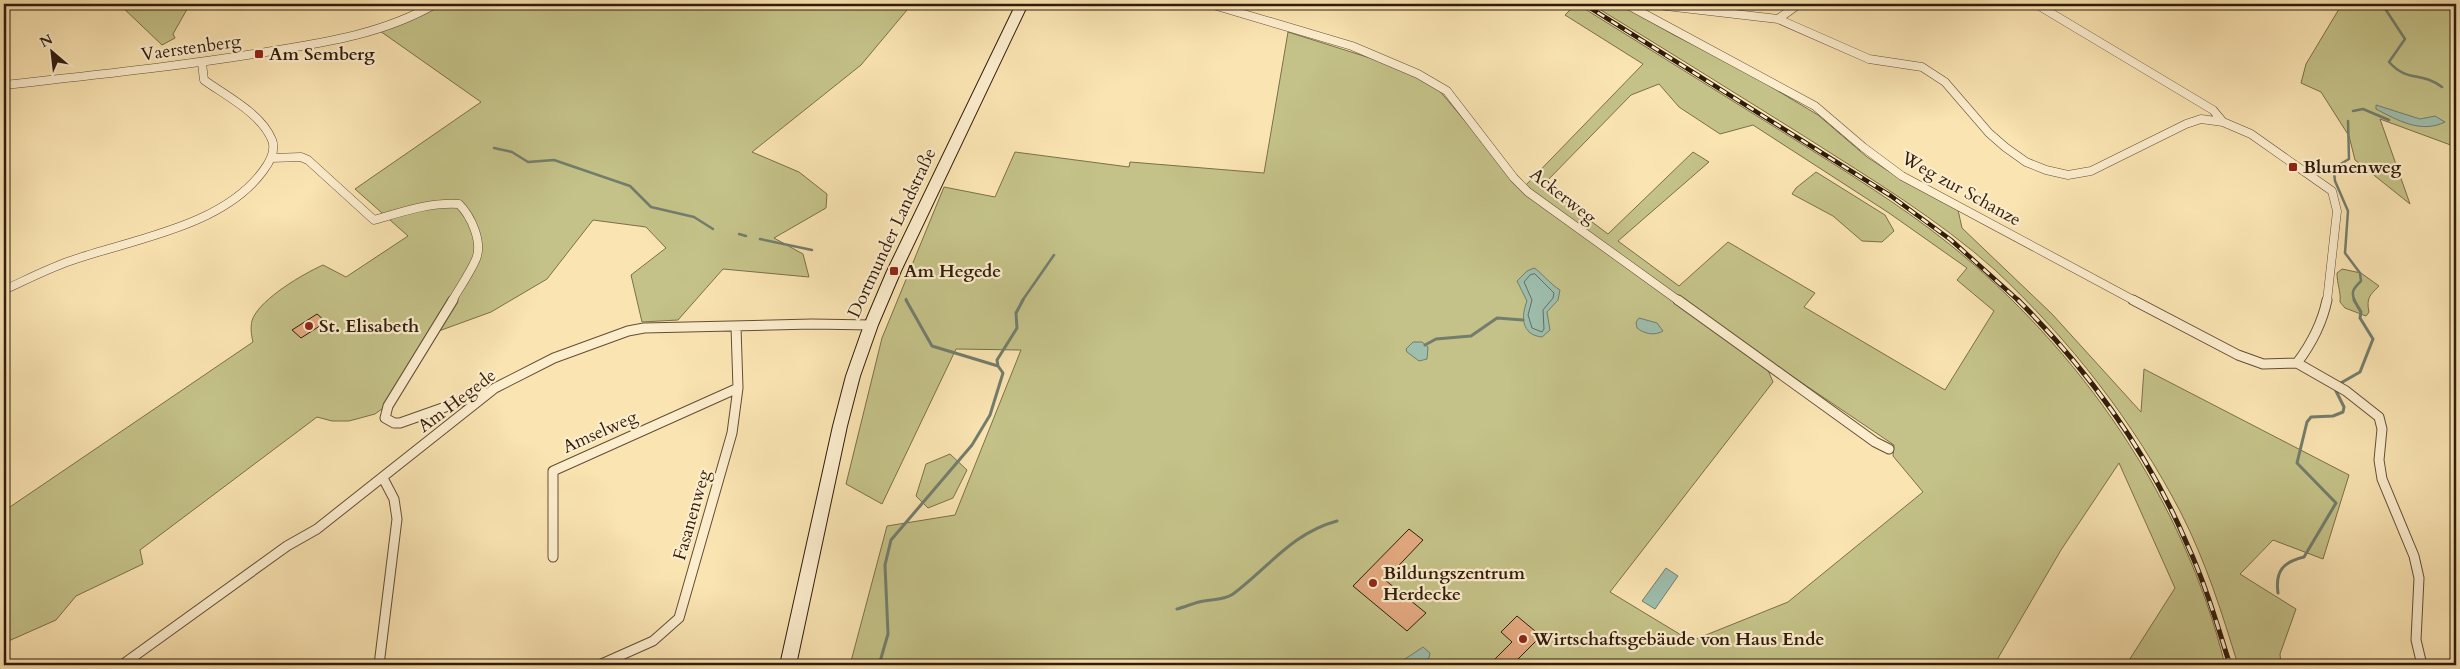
<svg xmlns="http://www.w3.org/2000/svg" width="2460" height="669" viewBox="0 0 2460 669" font-family="Cardo,serif">
<style>
.green{fill:#c4c288;stroke:#7a6f4a;fill-rule:evenodd}
.water{fill:#9ebeae;stroke:#727d6d}
.lines{fill:none;stroke-linecap:round;stroke-linejoin:round}
.shore{stroke:#676d5d;stroke-width:1}
.stream-far1{stroke:#727d6d;stroke-width:2.5}
.stream{stroke:#727d6d;stroke-width:3}
.building{fill:#e5aa81;stroke:#301c0c}
.street-far1-casing{stroke:#624e36;stroke-width:9}
.street-casing{stroke:#624e36;stroke-width:11}
.secondary-casing{stroke:#301c0c;stroke-width:2}
.street-far1{stroke:#fcedcd;stroke-width:8}
.street{stroke:#fcedcd;stroke-width:9}
.secondary{fill:#fcedcd;fill-rule:evenodd}
.rail-far1-casing{stroke:#301c0c;stroke-width:4.5}
.rail-casing{stroke:#301c0c;stroke-width:5}
.rail-far1{stroke:#fcedcd;stroke-width:2.5;stroke-dasharray:8;stroke-linecap:butt}
.rail{stroke:#fcedcd;stroke-width:3;stroke-dasharray:10;stroke-linecap:butt}
.poi-dot{fill:#8f2418;stroke:#fcedcd;stroke-width:2}
.labels{text-anchor:middle;dominant-baseline:central;stroke-width:4.5;stroke-linejoin:round;paint-order:stroke}
.street-label{font-size:18px;fill:#301c0c;stroke:#fcedcd}
.poi-label{font-size:18px;font-weight:bold;fill:#301c0c;stroke:#fcedcd;text-anchor:start}
</style>
<rect width="100%" height="100%" fill="#fae4b2"/>
<filter id="stains"><feTurbulence type="fractalNoise" baseFrequency=".004" numOctaves="4"/><feColorMatrix values="0 0 0 0 .2 0 0 0 0 .09 0 0 0 0 .02 0 0 0 .5 -.17"/></filter>
<radialGradient id="worn" r=".72"><stop offset=".6" stop-color="#630" stop-opacity="0"/><stop offset="1" stop-color="#630" stop-opacity=".3"/></radialGradient>
<path class="green" d="M119,4H190L173,34L175,38L162,45Z
M440,4H912L861,65L752,152L799,172L827,194L826,208L774,238L803,254L809,277L723,269L678,320L642,322L631,275L666,248L646,227L593,220L547,279L491,312L436,332L390,403L375,414L349,421H332L317,417L140,550L143,564L76,596L56,620L4,643V511L253,342C251,334 250,325 253,318C262,298 303,274 323,265L346,277L408,236L355,189L481,102L380,31L430,10Z
M1559,4H1577C1648,48 1718,92 1789,136C1843,170 1898,203 1948,243C2081,350 2184,499 2225,665H2126L2175,588L2119,463L2061,550L1994,665H850L887,526L955,515L1021,350L956,349L882,504L846,484L882,338L944,187L995,197L1015,152L1129,167L1130,162L1264,173L1288,32L1389,64L1409,72L1439,90L1522,189L1643,64L1565,15L1570,10ZM1659,84L1679,107L1720,134L1753,125L1889,213L1967,268L1957,280L1994,311L1945,390L1804,307L1815,293L1728,242L1679,286L1618,241L1709,162L1693,152L1608,234L1543,185L1631,95ZM1762,356L1894,445L1893,456L1923,492L1788,602L1691,641L1610,592L1773,382Z
M1591,4H1619L1674,35L1743,70L1818,115L1867,157L1905,182L1958,210L1962,228L2052,314L2141,412L2144,369L2349,475L2323,559L2273,540L2240,574L2296,609L2280,654L2281,665H2238C2222,613 2206,562 2181,513C2134,422 2070,340 1995,270C1938,219 1871,179 1807,138C1735,93 1663,48 1591,4Z
M2342,4H2456V147L2380,119L2410,204L2355,160L2349,136L2321,92L2301,83L2306,64Z
M1816,172L1885,215L1894,231L1882,242L1862,241L1833,216L1792,194L1796,188Z
M2342,269L2361,273L2379,286C2370,295 2366,298 2369,312L2366,316L2345,308L2340,302C2341,291 2337,284 2337,273Z
M950,454L967,470L953,498L928,508L916,496L926,464Z"/>
<path class="water" d="M2376,105L2420,119L2435,116L2445,122C2421,134 2397,120 2376,109Z
M1534,268C1539,270 1551,285 1560,290L1558,300L1547,312L1550,330L1542,337C1521,335 1521,316 1527,301L1517,281L1527,271Z
M1639,318L1657,323L1663,331C1655,336 1644,334 1637,328L1636,322Z
M1413,342H1422L1428,347L1427,359L1419,361L1407,352L1406,349Z
M1666,568L1678,576L1655,609L1642,601Z
M1423,647L1430,653L1429,658L1421,665H1396Z"/>
<g class="lines">
<path class="shore" d="M1535,274L1554,293L1553,298L1543,310L1544,329L1542,332L1532,328L1528,315L1532,300L1524,282L1530,275Z"/>
<path class="stream-far1" d="M2382,4L2405,39L2389,62C2408,83 2421,71 2442,87
M2353,111L2363,109L2389,120
M2348,121L2349,159L2337,166L2334,172L2335,181L2348,211L2345,253L2360,273L2361,281C2354,288 2350,292 2355,301
M494,148L512,152L528,162L554,160L630,186L651,207L694,217L713,229
M739,234L746,236
M760,239L812,250
M906,299L907,301
M1022,301L1054,255"/>
<path class="stream" d="M1425,345L1436,339L1471,336L1497,318L1523,320
M998,366L997,360L1017,328L1016,313L1023,300
M2339,384L2360,372L2373,339L2360,318L2361,312L2354,300
M2278,593C2275,571 2283,562 2304,557L2336,503L2297,463L2307,422L2311,417L2333,416L2343,412L2344,407L2335,389
M1177,609C1184,607 1192,604 1199,602C1210,599 1223,601 1233,594C1268,568 1292,533 1337,521
M879,665L888,634L885,565L891,540L972,445L990,415L1003,373L998,366L932,346L906,300"/>
</g>
<path class="building" d="M317,314L326,322L301,338L292,330Z
M1409,529L1423,540L1385,580L1426,613L1407,631L1353,586Z
M1517,616L1541,636L1512,665H1499L1494,660L1512,642L1501,632Z"/>
<g class="lines">
<defs>
<path id="street-far1" d="M1210,4L1352,46L1418,74L1447,91L1514,178L1528,192L1679,301
M1626,4L1815,106L1863,147L1902,176L2135,301
M1649,4L1778,19L1869,59L1922,67L1945,82L1989,133L2005,147L2026,162L2046,170L2068,175L2091,171L2186,124L2201,119L2223,122
M2036,4L2213,110L2223,122L2251,134L2332,191L2337,211L2327,301
M1778,19L1799,4
M4,85C93,75 183,66 272,51C328,42 385,33 435,4
M271,158L301,157L308,160L374,220C402,212 430,202 459,204C471,216 483,242 476,259C470,273 460,287 452,301
M4,290C26,280 47,269 70,261C132,239 222,227 263,171C269,163 276,150 272,140C261,113 226,96 204,80L202,63"/>
<path id="street" d="M453,300L388,406L385,418L394,423H400L485,393
M1678,300L1875,442L1889,449
M2133,300L2238,355L2263,364L2297,363
M2297,363C2312,343 2322,324 2327,300
M2297,363L2346,391L2379,417L2382,429L2379,460L2382,479L2414,556L2419,578L2416,640L2422,665
M553,557V471L738,388
M122,665L287,546L317,529L495,388L554,358L628,331L644,328L812,324L871,325
M379,665L397,519L394,499L383,478
M599,665L653,641L679,618L732,433L738,388L736,327"/>
<path id="secondary" d="M1016,4H1028L901,271L878,325L860,376L847,426L796,665H780L833,426L846,376L864,325L887,271Z"/>
</defs>
<use href="#street-far1" class="street-far1-casing"/>
<use href="#street" class="street-casing"/>
<use href="#secondary" class="secondary-casing"/>
<use href="#street-far1" class="street-far1"/>
<use href="#street" class="street"/>
<use href="#secondary" class="secondary"/>
<defs>
<path id="rail-far1" d="M1584,4L1891,196L1951,240L2019,301"/>
<path id="rail" d="M2018,300C2088,370 2148,452 2187,544C2205,583 2217,624 2230,665"/>
</defs>
<use href="#rail-far1" class="rail-far1-casing"/>
<use href="#rail" class="rail-casing"/>
<use href="#rail-far1" class="rail-far1"/>
<use href="#rail" class="rail"/>
</g>
<g class="poi-dot">
<rect x="254" y="49" width="10" height="10" rx="2.5"/>
<rect x="2288" y="162" width="10" height="10" rx="2.5"/>
<rect x="889" y="266" width="10" height="10" rx="2.5"/>
<circle cx="309" cy="326" r="5"/>
<circle cx="1373" cy="583" r="5"/>
<circle cx="1523" cy="639" r="5"/>
</g>
<g class="labels">
<g class="street-label">
<text transform="translate(191 48) rotate(-8)">Vaerstenberg</text>
<text transform="translate(1961 189) rotate(29)">Weg zur Schanze</text>
<text transform="translate(1563 196) rotate(38)">Ackerweg</text>
<text transform="translate(892 233) rotate(-65)">Dortmunder Landstraße</text>
<text transform="translate(457 401) rotate(-37)">Am Hegede</text>
<text transform="translate(600 432) rotate(-24)">Amselweg</text>
<text transform="translate(692 515) rotate(-74)">Fasanenweg</text>
</g>
<g class="poi-label">
<text x="269" y="54">Am Semberg</text>
<text x="2303" y="167">Blumenweg</text>
<text x="904" y="271">Am Hegede</text>
<text x="319" y="326">St. Elisabeth</text>
<text x="1383" y="573">Bildungszentrum<tspan x="1383" dy="21">Herdecke</tspan></text>
<text x="1533" y="639">Wirtschaftsgebäude von Haus Ende</text>
</g>
</g>
<rect width="2460" height="669" fill="none" stroke="#fae4b2" stroke-width="20"/>
<rect x="5" y="5" width="2450" height="659" fill="none" stroke="#301c0c" stroke-width="2.5"/>
<rect x="10" y="10" width="2440" height="649" fill="none" stroke="#301c0c"/>
<g transform="translate(52 52) rotate(332)" stroke="#fcedcd" stroke-width="4" paint-order="stroke">
<path d="M0-4L9 19L0 12L-9 19Z" fill="#301c0c"/>
<text y="-8" font-size="14" font-weight="bold" text-anchor="middle" fill="#301c0c">N</text>
</g>
<rect width="100%" height="100%" filter="url(#stains)"/>
<rect width="100%" height="100%" fill="url(#worn)"/>
</svg>
